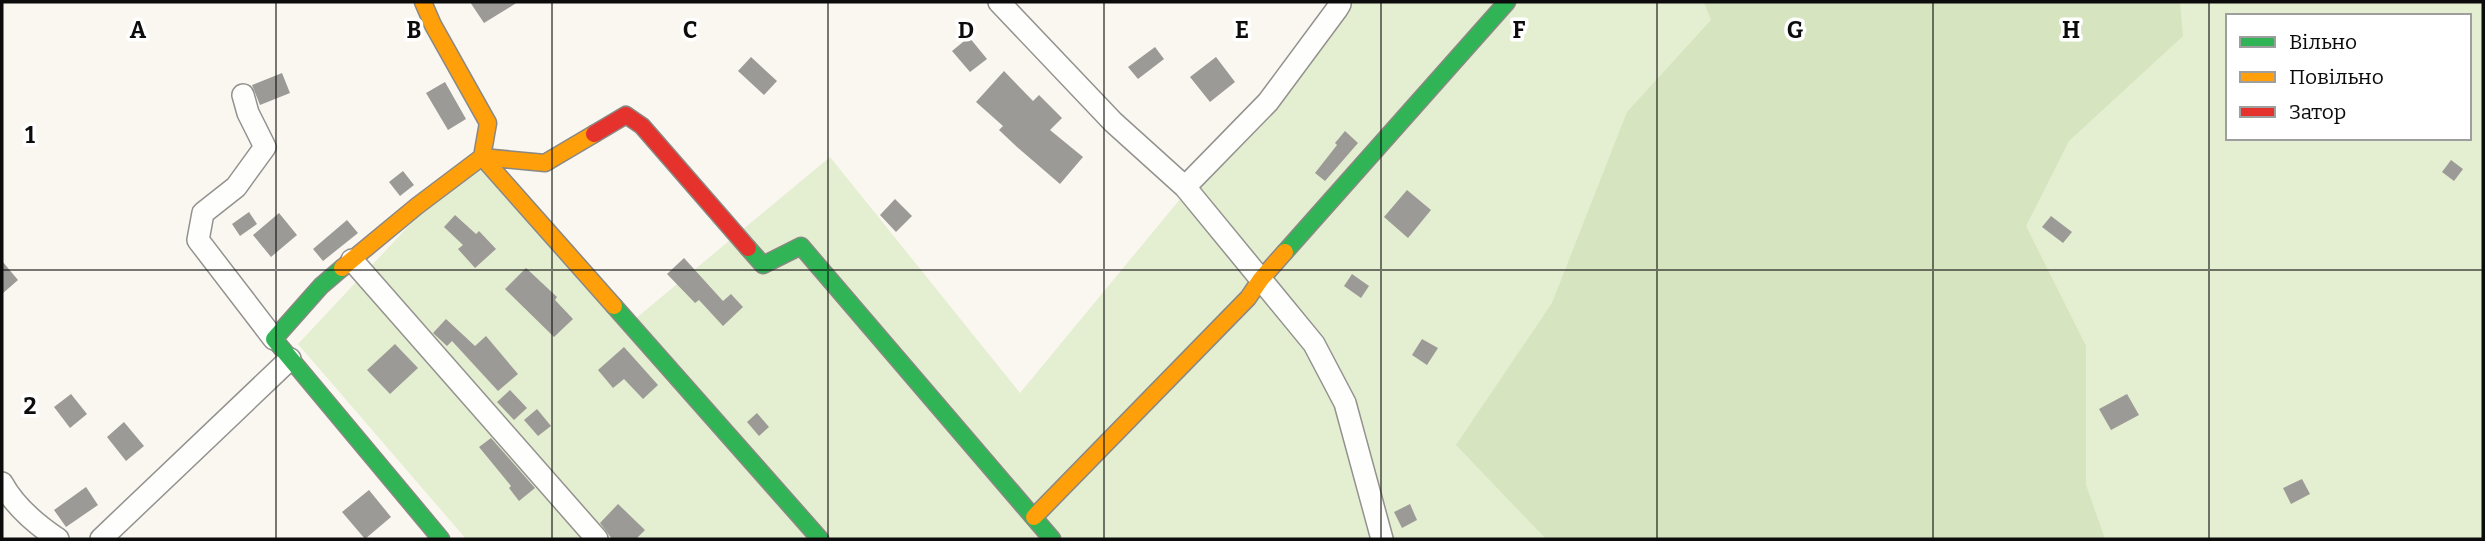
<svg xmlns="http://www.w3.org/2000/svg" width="2485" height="541" viewBox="0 0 2485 541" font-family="Bitter,serif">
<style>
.green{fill:#e4eed1;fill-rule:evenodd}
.forest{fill:#d6e4c0}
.building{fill:#9c9a96}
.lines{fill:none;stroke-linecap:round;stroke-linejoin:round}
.street-casing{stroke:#93928f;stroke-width:24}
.fast-casing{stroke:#8a8885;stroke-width:19}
.slow-casing{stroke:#8a8885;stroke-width:19}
.jam-casing{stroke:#8a8885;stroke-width:19}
.street{stroke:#fefefd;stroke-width:21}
.fast{stroke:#30b455;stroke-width:16}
.slow{stroke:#ff9f0a;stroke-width:16}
.jam{stroke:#e5322d;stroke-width:16}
.grid{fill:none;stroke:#0c0c0c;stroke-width:2;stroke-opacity:0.55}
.grid-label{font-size:23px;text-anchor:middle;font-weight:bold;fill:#0c0c0c;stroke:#fff;stroke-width:7;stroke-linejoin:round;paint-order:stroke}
</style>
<rect width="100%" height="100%" fill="#faf7f0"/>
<path class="green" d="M1335,2H2483V539H466L298,344L478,152L623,329L830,157L1020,393L1337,9ZM2228,16H2469V138H2228Z"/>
<path class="forest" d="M1704,2H2180L2183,36L2069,141L2026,226L2086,346V485L2105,539H1546L1456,445L1552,303L1627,112L1711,20Z"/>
<path class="building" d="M470,2H518L484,23Z
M969,37L987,59L970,72L952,51Z
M1155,47L1164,59L1138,79L1128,67Z
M751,57L777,81L764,95L738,71Z
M1216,57L1235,82L1210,102L1190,77Z
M1004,71L1033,101L1039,95L1062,118L1050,130L1083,157L1060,184L1017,147L999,130L1003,126L976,102Z
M282,73L290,93L260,105L252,85Z
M445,82L466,119L448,130L426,93Z
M1345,131L1358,143L1325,181L1315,173L1337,145L1335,143Z
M2451,160L2463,169L2454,181L2442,172Z
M403,171L414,185L400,196L389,182Z
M1407,190L1431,210L1408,238L1384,217Z
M895,199L912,216L896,232L880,215Z
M249,212L257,224L240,236L232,224Z
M279,213L297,235L271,257L253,235Z
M455,215L476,234L479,231L496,249L475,268L458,249L463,245L444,227Z
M2051,216L2072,232L2063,243L2042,227Z
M347,220L358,233L323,261L313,249Z
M684,258L723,301L731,294L743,307L723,326L699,300L695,303L667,274Z
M2,261L18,280L2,294Z
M526,268L557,297L555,300L573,319L554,337L505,289Z
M1352,274L1369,286L1361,298L1344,286Z
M446,319L475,346L486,336L518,374L498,391L452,341L447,346L433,333Z
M1422,339L1438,348L1427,365L1412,355Z
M395,344L418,368L390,394L367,370Z
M624,347L658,385L643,399L624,379L613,388L598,370Z
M510,390L527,408L514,420L497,402Z
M71,394L87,414L70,428L54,407Z
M2127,394L2139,415L2111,430L2099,409Z
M537,409L551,426L538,436L524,420Z
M757,413L769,427L759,436L747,422Z
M124,422L144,446L126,461L107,437Z
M491,438L535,488L519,501L509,488L511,486L479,447Z
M2302,479L2310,494L2291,504L2283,488Z
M86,487L98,505L66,527L54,510Z
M369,490L391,517L365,539L342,512Z
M618,504L645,530L636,539H612L600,523Z
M1410,504L1417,520L1402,528L1394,512Z"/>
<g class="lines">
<defs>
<path id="street" d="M999,2L1113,122L1185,187L1314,344L1345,403L1382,539
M243,95L248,113L265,147L236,187L203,213L198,240L274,339
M1185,187L1268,102L1337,9L1340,4L1338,2
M352,260L597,539
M2,483C14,505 37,525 58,539
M101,539L290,359"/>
<path id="fast" d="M748,248L763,265L801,246L1052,539
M1285,252L1507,2
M342,268L321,286L274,339L441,539
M614,306L820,539"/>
<path id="slow" d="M423,2L433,25L488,123L482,157L614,306
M342,268L417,206L482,157L545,163L594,134
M1034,517L1248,298L1261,279L1285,252"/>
<path id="jam" d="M594,134L626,115L642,126L748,248"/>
</defs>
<use href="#street" class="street-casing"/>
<use href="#fast" class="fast-casing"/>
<use href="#slow" class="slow-casing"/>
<use href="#jam" class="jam-casing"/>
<use href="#street" class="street"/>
<use href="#fast" class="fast"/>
<use href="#slow" class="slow"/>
<use href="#jam" class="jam"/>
</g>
<path class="grid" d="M276,2V539M552,2V539M828,2V539M1104,2V539M1381,2V539M1657,2V539M1933,2V539M2209,2V539M2,270H2483"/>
<g class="grid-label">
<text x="138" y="38">A</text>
<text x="414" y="38">B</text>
<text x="690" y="38">C</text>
<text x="966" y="38">D</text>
<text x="1242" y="38">E</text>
<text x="1519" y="38">F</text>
<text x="1795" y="38">G</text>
<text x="2071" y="38">H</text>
<text x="30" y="143">1</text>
<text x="30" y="414">2</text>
</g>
<rect width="2485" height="541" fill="none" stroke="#0c0c0c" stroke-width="7"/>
<rect x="2226" y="14" width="245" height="126" fill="#ffffff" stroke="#9e9e9e" stroke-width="2"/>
<rect x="2240" y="37" width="35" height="10" fill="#30b455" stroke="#9e9e9e" stroke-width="2"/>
<text x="2289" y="49" font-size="21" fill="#0c0c0c">Вільно</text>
<rect x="2240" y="72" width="35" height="10" fill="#ff9f0a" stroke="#9e9e9e" stroke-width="2"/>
<text x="2289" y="84" font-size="21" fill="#0c0c0c">Повільно</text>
<rect x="2240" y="107" width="35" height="10" fill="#e5322d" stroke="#9e9e9e" stroke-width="2"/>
<text x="2289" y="119" font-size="21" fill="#0c0c0c">Затор</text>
</svg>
